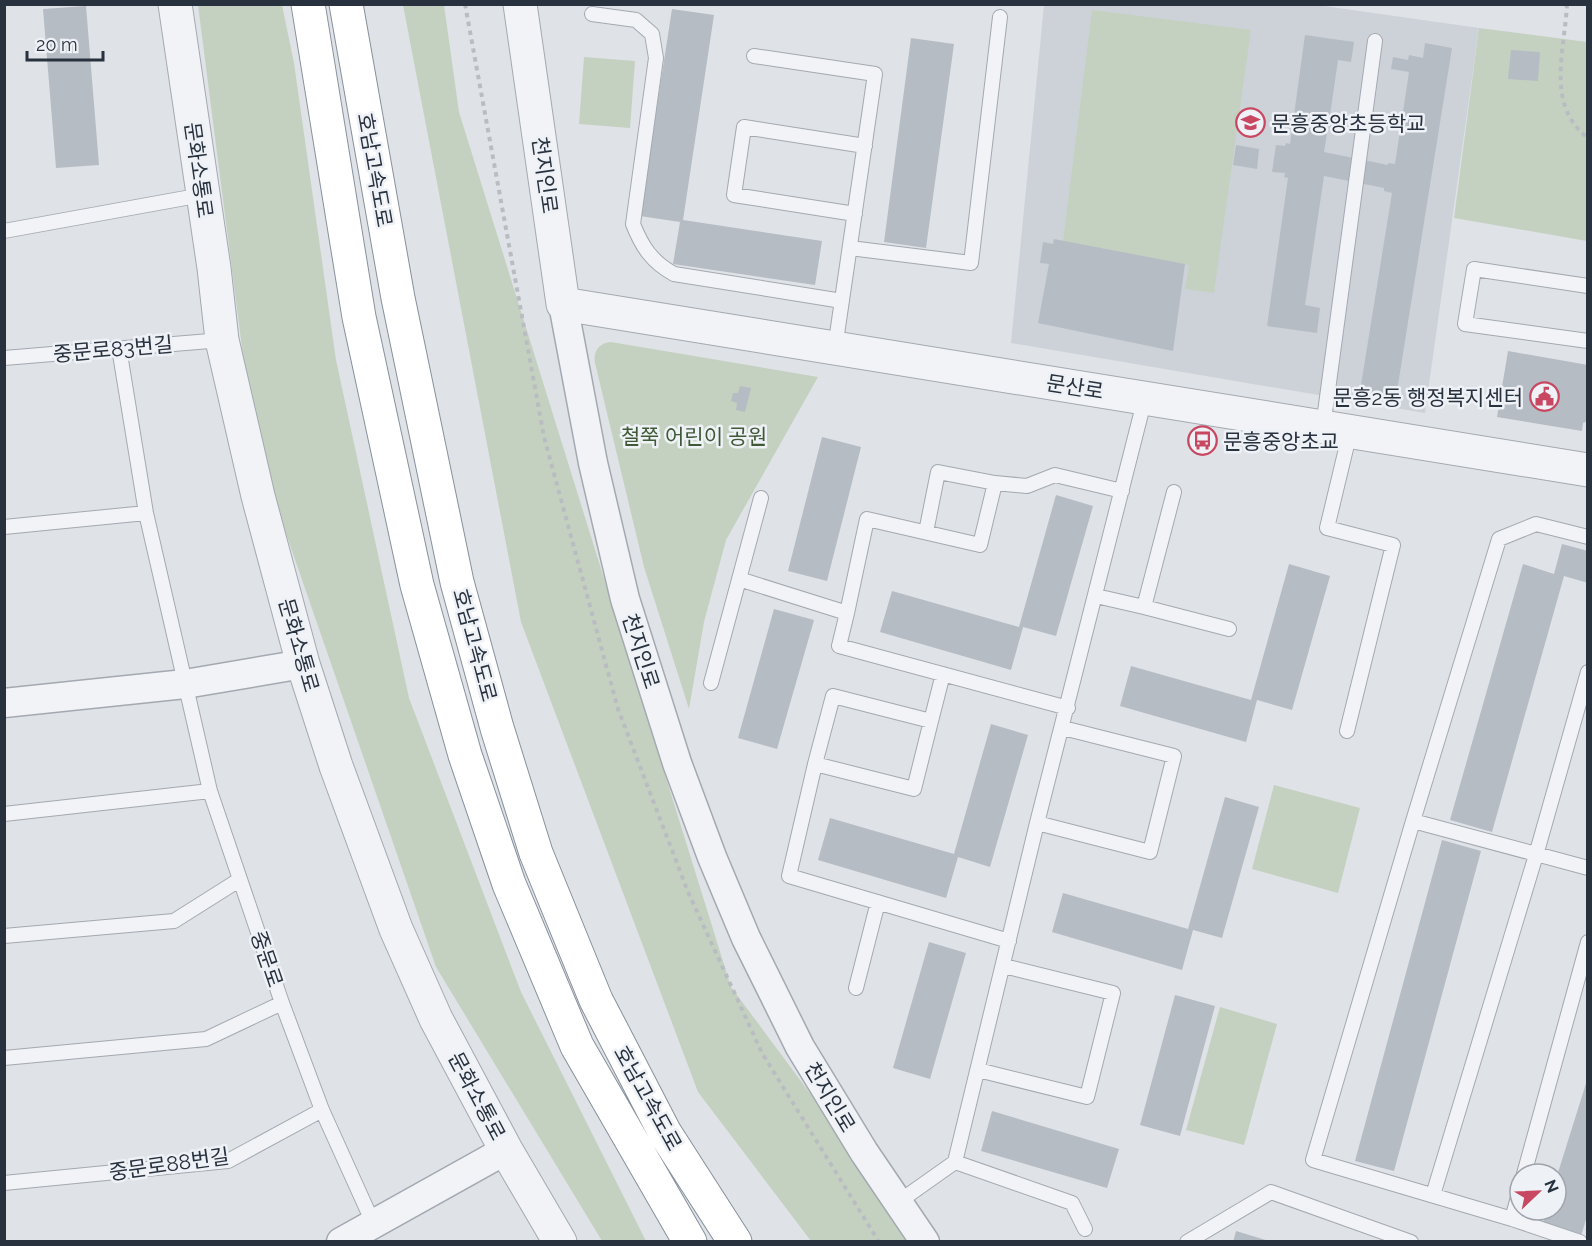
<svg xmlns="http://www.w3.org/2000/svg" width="1592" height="1246" viewBox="0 0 1592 1246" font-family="Raleway,'Noto Sans KR',sans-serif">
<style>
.built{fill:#cdd2d9}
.green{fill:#c5d1c0}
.building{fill:#b6bcc4}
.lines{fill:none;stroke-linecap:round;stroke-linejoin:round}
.service-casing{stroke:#a4a9b1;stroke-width:16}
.minor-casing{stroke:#a4a9b1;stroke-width:31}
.tertiary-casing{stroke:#a4a9b1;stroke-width:35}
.motorway-casing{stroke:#87919d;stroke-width:35}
.path{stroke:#b9bdc2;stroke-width:4;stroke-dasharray:4.5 4.5;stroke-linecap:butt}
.service{stroke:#f1f3f6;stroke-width:14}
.minor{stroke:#f1f3f6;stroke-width:28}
.tertiary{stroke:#f1f3f6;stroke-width:33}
.motorway{stroke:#fff;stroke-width:33}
.labels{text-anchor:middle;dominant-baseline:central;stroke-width:5;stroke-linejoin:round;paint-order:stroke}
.poi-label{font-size:21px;fill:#28313e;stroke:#eef1f5;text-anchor:start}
.street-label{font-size:21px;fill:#28313e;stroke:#eef1f5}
.park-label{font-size:21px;fill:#3f5936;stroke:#eef1f5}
</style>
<rect width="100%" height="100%" fill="#dfe2e7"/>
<path class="built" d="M1310,4L1479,28L1425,413L1011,343L1044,5Z"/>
<path class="green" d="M198,5H282L294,63L336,360L409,698L521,992L646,1241H602L436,967L254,441Z
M403,5H444L459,112L731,987L920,1241H811L698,1092L521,622Z
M1092,10L1251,30L1214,293L1185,289L1189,265L1063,241Z
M1479,28L1587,42V241L1454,218Z
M584,57L635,61L630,128L579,124Z
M611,342L818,377L726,540L704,622L689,709L644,567L595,363C593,351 599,343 611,342Z
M1274,785L1360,808L1338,893L1252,869Z
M1220,1007L1277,1024L1244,1145L1186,1130Z"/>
<path class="building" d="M86,6L99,165L56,168L43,9Z
M672,9L714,15L683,220L822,241L815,285L673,264L680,222L640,216Z
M1305,35L1354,42L1351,62L1338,60L1330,115L1338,116L1336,128L1328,127L1324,152L1388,165V163L1395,164L1409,72L1391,69L1393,57L1408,60L1409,55L1423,58L1425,43L1452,48L1396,397L1360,391L1392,193L1384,191V188L1324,176L1305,305L1320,308L1317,333L1267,326L1288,178L1284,177L1285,173L1272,172L1276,145L1285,146L1286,143L1290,144Z
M911,38L954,44L926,248L884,242Z
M1511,50L1540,52L1538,81L1508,79Z
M1236,145L1259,149L1257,169L1233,165Z
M1054,239L1185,264L1173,351L1038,323L1049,264L1040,263L1043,242L1053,244Z
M1508,351L1588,365V421L1583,423L1582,431L1497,417Z
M740,386L751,388L745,412L736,410L737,403L731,401L733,393H738Z
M822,437L861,447L827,581L788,571Z
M1056,495L1093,506L1056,636L1023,627L1011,670L880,632L892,591L1019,627Z
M1562,544L1588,551V583L1564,576L1492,832L1450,820L1523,564L1554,574Z
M1289,564L1330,576L1292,710L1257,700L1246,742L1120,706L1131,666L1251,700Z
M774,609L814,620L777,749L738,738Z
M991,724L1028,735L990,867L958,857L946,898L818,860L830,818L954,854Z
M1225,797L1259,807L1222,938L1193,930L1182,970L1052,932L1063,893L1188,929Z
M1442,840L1481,851L1394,1171L1355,1161Z
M929,942L966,953L930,1079L893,1068Z
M1175,995L1215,1006L1180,1136L1140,1125Z
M1588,1077V1213L1581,1236L1543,1224L1547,1210H1556V1179Z
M992,1111L1119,1149L1107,1188L981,1151Z
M1236,1231L1269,1241V1242H1233Z"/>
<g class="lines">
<defs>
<path id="service" d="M592,14L636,20L652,34L656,58L633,224C642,247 652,262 674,274L842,301
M754,56L875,74L835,348
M855,214L734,195L744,127L865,146
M4,231L202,195
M850,248L971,263L1000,17
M1588,286L1474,269L1465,324L1588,341
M119,348L146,513L210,791L282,1003L322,1110L374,1225
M4,358L222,340
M1323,427L1375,41
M4,527L146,513
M926,532L938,472L995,483
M739,579L847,613L839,646L1068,708
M1096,596L1144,607L1174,492
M1144,607L1229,629
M847,613L867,519L980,545L995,483L1027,486L1055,475L1122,491
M711,683L761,498
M833,696L931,721L914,789L815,764Z
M931,721L943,674
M1347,731L1393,545L1327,528L1350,432
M815,764L789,876L1009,941
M4,814L210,791
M1413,821L1588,868
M1037,823L1150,852L1174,756L1063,728
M4,936L174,921L239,880
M856,988L878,902
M4,1058L206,1039L282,1003
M978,1070L1087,1097L1113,993L1004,966
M955,1162L1037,823L1145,398
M1524,1174L1588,942
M4,1183L228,1161L322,1110
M1520,1190L1512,1219L1313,1160L1413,821L1499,539L1536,524L1588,537
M1433,1195L1536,855L1588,672
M897,1203L955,1162L1072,1203L1085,1229
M1512,1219L1580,1242
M1187,1242L1271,1192L1411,1242"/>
<path id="minor" d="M563,304L593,463L625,599L677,763L712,857L746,938L800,1047L864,1152L925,1242
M4,703L185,684L303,664
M341,1242L506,1150"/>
<path id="tertiary" d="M175,4L214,268L222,340L258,496L303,664L336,766L396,929L436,1019L506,1150L560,1242
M520,4L563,304L1588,470"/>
<path id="motorway" d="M308,4L359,317L417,585L465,755L509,884L577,1046L690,1242
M346,4L398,298L457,582L497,728L536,853L596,1000L665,1133L735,1242"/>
</defs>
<use href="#service" class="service-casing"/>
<use href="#minor" class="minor-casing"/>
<use href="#tertiary" class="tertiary-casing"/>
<use href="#motorway" class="motorway-casing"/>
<path class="path" d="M465,4L544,437L618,709L688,892L762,1053L879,1242
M1567,4C1565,50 1545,105 1588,138"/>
<use href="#service" class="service"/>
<use href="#minor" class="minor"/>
<use href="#tertiary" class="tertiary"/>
<use href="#motorway" class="motorway"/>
</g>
<defs>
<symbol id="school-ring" viewBox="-11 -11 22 22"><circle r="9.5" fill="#eef1f5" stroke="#c84862" stroke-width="1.5"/><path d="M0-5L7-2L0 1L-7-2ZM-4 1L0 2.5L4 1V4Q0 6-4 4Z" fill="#c84862"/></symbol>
<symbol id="civic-ring" viewBox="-11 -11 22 22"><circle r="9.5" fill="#eef1f5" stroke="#c84862" stroke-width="1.5"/><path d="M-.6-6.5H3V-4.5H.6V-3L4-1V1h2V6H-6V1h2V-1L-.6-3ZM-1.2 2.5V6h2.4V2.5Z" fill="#c84862"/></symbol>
<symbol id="bus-ring" viewBox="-11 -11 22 22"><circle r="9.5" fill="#eef1f5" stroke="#c84862" stroke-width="1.5"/><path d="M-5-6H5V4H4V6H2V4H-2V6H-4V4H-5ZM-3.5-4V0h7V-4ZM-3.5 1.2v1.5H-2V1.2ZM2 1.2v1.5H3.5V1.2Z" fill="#c84862"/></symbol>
</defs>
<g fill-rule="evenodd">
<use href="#school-ring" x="1234" y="106" width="33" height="33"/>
<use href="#civic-ring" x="1528" y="380" width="33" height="33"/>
<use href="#bus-ring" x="1186" y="424" width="33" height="33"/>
</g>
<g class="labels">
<g class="poi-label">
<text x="1271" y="123">문흥중앙초등학교</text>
<text x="1523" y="397" text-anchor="end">문흥2동 행정복지센터</text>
<text x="1223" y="441">문흥중앙초교</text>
</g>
<g class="street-label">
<text transform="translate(199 170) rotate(82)">문화소통로</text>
<text transform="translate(375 170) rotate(80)">호남고속도로</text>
<text transform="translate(545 175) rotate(82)">천지인로</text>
<text transform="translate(113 349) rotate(-5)">중문로83번길</text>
<text transform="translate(1075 387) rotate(9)">문산로</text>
<text transform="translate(299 645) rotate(74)">문화소통로</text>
<text transform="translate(475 645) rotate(75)">호남고속도로</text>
<text transform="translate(641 651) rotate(72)">천지인로</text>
<text transform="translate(267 959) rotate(71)">중문로</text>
<text transform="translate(477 1096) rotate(62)">문화소통로</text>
<text transform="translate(830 1097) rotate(59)">천지인로</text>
<text transform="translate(648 1098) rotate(61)">호남고속도로</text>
<text transform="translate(169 1164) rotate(-8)">중문로88번길</text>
</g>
<g class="park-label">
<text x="694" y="436">철쭉 어린이 공원</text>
</g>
</g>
<rect width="1592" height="1246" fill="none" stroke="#28313e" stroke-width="12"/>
<g transform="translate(1538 1192) rotate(67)"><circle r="28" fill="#eef1f5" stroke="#9fa4ac" stroke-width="1.5"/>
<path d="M0-4.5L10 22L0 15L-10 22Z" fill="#c84862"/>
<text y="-9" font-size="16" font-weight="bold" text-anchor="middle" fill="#28313e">N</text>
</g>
<path d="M27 51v9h76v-9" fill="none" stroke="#28313e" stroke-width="3"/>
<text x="36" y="51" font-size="18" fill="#28313e" stroke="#eef1f5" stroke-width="4.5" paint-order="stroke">20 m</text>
</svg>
